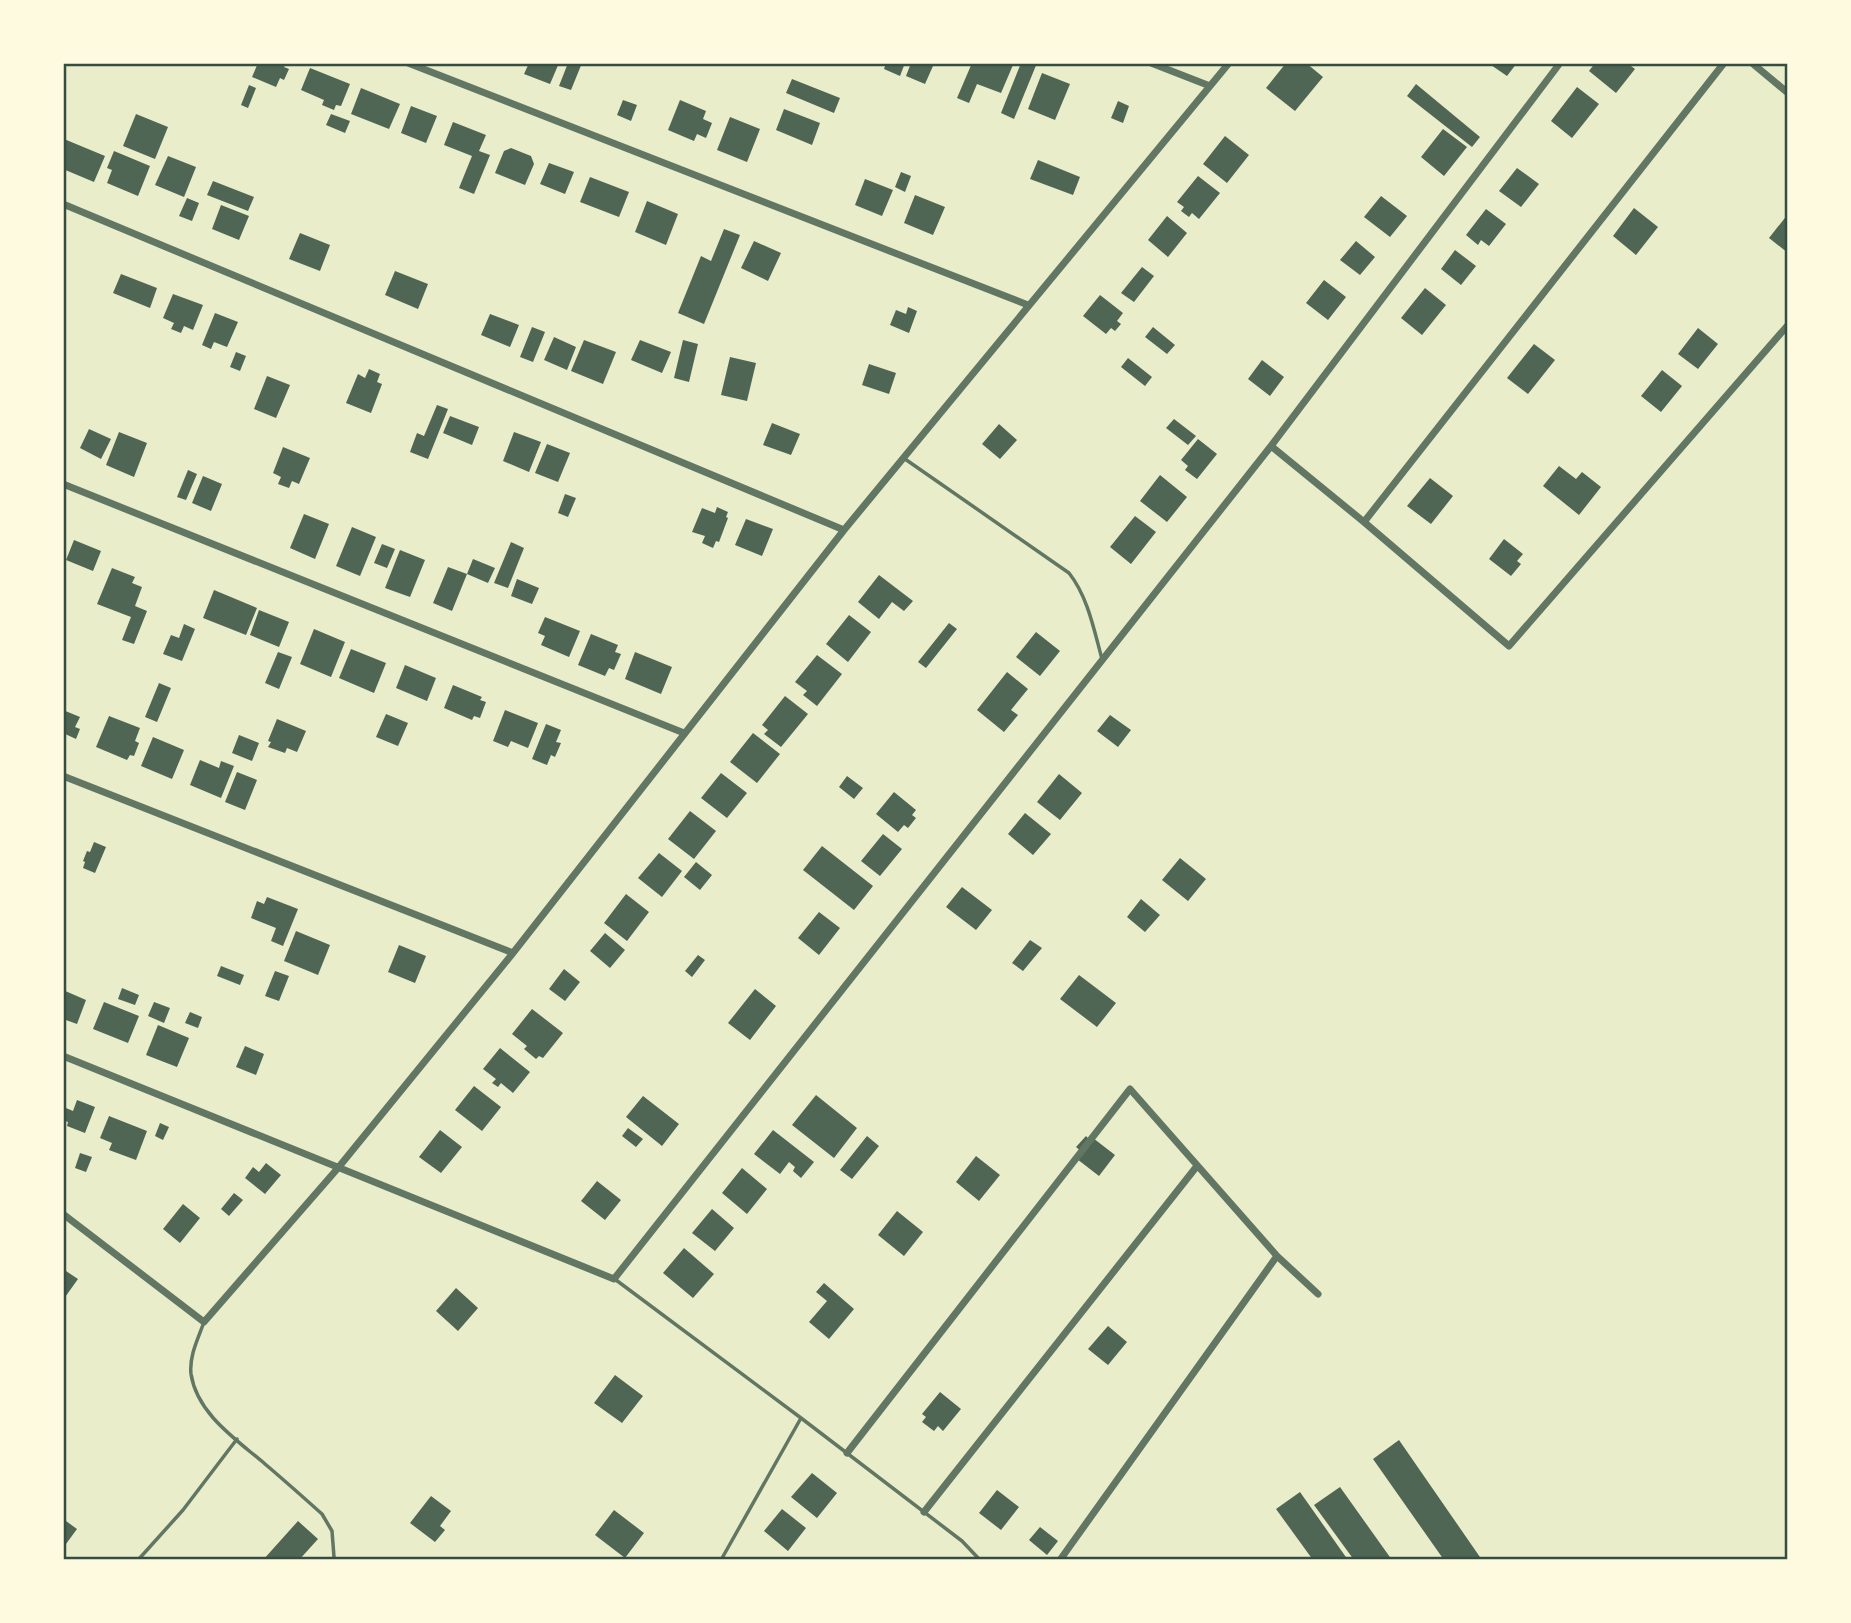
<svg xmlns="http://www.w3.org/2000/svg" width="1851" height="1623" viewBox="0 0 1851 1623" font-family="'Alegreya Sans',sans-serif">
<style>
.building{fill:#4f6655}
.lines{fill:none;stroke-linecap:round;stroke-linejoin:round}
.service{stroke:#617663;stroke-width:3.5}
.minor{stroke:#617663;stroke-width:7}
.neatline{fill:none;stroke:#344e41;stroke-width:2.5}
</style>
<rect width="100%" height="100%" fill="#e9edc9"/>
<path class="building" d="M258,63H286L284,67L289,69L284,80L280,78L276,87L252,77Z
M529,63H559L550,84L524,74Z
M568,63H582L571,90L559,86Z
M886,63H905L900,76L884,69Z
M911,63H927L933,66L925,84L906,76Z
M972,63H1009L1013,65L1001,93L977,84L969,103L957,98Z
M1021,63H1037L1014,119L1001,113Z
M1286,63H1306L1323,77L1295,111L1266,88Z
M1488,63H1517L1507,76Z
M1595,63H1627L1635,69L1616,93L1589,71Z
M310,68L350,84L341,106L336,105L334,110L322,105L324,100L301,90Z
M1042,73L1070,84L1055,120L1028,109Z
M792,79L840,98L834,113L786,93Z
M1416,84L1480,137L1472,147L1407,96Z
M249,85L256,88L248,108L241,105Z
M1577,87L1599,104L1572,138L1551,121Z
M361,88L400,104L389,129L351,114Z
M623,100L637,105L631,121L617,115Z
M680,100L706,111L703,119L712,123L706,138L697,134L694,141L668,130Z
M1118,101L1129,106L1123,123L1111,118Z
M411,106L437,116L426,143L401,133Z
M784,109L820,123L812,145L776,130Z
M136,114L168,127L155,159L123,146Z
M331,114L350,121L345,133L326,125Z
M730,117L760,129L747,162L717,150Z
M453,122L486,135L479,151L490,155L474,194L459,188L472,156L444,145Z
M1443,129L1467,147L1444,176L1421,157Z
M1225,136L1249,155L1227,183L1203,164Z
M64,139L105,156L94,182L63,169Z
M511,148L531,156L534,164L525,185L495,173L504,151Z
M114,151L150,166L138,196L107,183L112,170L107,168Z
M168,156L196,167L184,197L155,185Z
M1038,160L1080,177L1073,195L1030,179Z
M549,163L574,172L565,194L540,184Z
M1517,168L1539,184L1521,207L1499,191Z
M901,172L911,176L905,192L895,187Z
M1198,176L1220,193L1199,219L1192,213L1189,217L1181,211L1184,207L1177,202Z
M590,177L629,192L619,217L580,202Z
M865,179L893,190L882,216L855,205Z
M213,181L254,197L248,211L207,195Z
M915,195L945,207L933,235L904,223Z
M1381,196L1407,216L1390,237L1364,217Z
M187,198L199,203L192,221L179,216Z
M647,201L678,214L666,245L635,232Z
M221,205L249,216L239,240L212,229Z
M1634,208L1658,227L1636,255L1613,236Z
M1486,209L1506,224L1489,246L1481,240L1478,245L1466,235Z
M1788,214V253L1769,238Z
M1167,216L1187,233L1168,257L1148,240Z
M724,229L740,235L704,324L678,313L701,256L711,261Z
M300,233L330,245L320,271L289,259Z
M754,241L781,253L768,281L741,268Z
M1356,241L1375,257L1360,275L1340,260Z
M1455,250L1476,266L1461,285L1441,269Z
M1142,267L1154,276L1134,302L1121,293Z
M395,271L428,284L418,309L385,295Z
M121,274L157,288L150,308L113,293Z
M1324,280L1346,297L1328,320L1306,303Z
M1425,288L1446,305L1422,335L1401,318Z
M173,294L203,305L193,330L184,326L181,333L171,329L174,323L163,318Z
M1100,295L1123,313L1117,321L1121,324L1115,331L1111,328L1106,334L1083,316Z
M908,307L917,311L909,333L890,325L896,310L906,314Z
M215,313L238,322L227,347L214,342L211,349L202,345Z
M490,314L519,325L510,347L481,335Z
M532,327L545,332L533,362L520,357Z
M1153,327L1175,345L1167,354L1145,337Z
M1698,328L1718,344L1698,369L1678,354Z
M554,337L576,347L567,370L544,360Z
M584,340L616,352L603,384L571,371Z
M640,340L671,352L662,373L631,360Z
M683,340L698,344L689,382L674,378Z
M1534,344L1555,360L1528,394L1507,378Z
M236,352L246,356L240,371L230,367Z
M730,357L756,363L747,401L721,395Z
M1128,358L1152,377L1145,386L1121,367Z
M1262,360L1284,377L1270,396L1248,379Z
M869,364L896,373L889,394L862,385Z
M369,369L380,374L377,382L382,384L371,413L346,403L358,374L365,378Z
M1662,370L1682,386L1661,412L1641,396Z
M267,376L290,385L276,418L254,409Z
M437,405L448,409L428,459L410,452L417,433L424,436Z
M450,416L479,427L472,445L443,433Z
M1174,419L1196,436L1188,445L1166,428Z
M772,423L800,434L791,455L763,445Z
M999,424L1017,440L1000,459L982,444Z
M89,429L111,439L101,459L80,448Z
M119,432L147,443L134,477L106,465Z
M514,432L541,442L529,472L503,461Z
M1198,439L1217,454L1197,479L1185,470L1188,466L1181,460Z
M547,444L570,453L558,482L535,473Z
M283,447L310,458L299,484L292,481L289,488L278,484L281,477L273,473Z
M1559,466L1576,479L1582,472L1601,487L1579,515L1543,486Z
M188,470L197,474L186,500L177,497Z
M1160,475L1187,497L1167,522L1140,501Z
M203,476L222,484L211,511L192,503Z
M1430,478L1453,496L1431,524L1407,506Z
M565,494L576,498L568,517L558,513Z
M717,507L728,512L726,517L728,518L719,542L716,541L713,548L702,543L705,536L692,532L702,508L715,513Z
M304,514L329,524L315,559L290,548Z
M1135,516L1156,532L1131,564L1110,547Z
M746,519L773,529L762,556L735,545Z
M352,527L376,537L360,576L336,566Z
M1504,539L1523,554L1517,561L1521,564L1511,576L1489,559Z
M74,540L101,551L93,571L66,560Z
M511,542L524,548L508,588L494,583Z
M382,544L395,549L387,568L374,563Z
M400,550L425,560L410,597L385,588Z
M473,559L495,568L488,583L467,574Z
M448,567L467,574L452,611L433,603Z
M112,568L135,577L132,583L142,587L135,606L147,611L134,644L122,640L131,617L97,604Z
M879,575L913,601L904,611L892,602L879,619L858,602Z
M517,579L539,588L532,604L511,596Z
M214,590L257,608L246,635L203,618Z
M259,610L289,622L279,647L250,635Z
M849,615L871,632L848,662L826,644Z
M545,617L580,631L569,657L541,645L545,636L538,633Z
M949,623L957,629L926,668L918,662Z
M184,624L195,629L182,661L163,654L171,635L179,638Z
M314,629L345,642L331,677L300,664Z
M1036,632L1060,651L1040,676L1016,657Z
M591,634L618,645L615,652L621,654L614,670L609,668L605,676L578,665Z
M351,649L386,663L374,693L339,678Z
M278,652L292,657L279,689L265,683Z
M635,652L672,667L661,694L625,679Z
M817,655L842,674L817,706L803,695L807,691L795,682Z
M405,665L436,678L427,701L396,688Z
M1007,672L1028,689L1011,710L1018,715L1004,732L977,710Z
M159,683L171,688L157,722L145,717Z
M453,685L482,697L480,700L486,702L480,718L474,716L472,720L444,708Z
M785,696L808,714L781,747L764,734L768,730L762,725Z
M63,710L80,717L75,727L80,729L76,739L63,733Z
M505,710L538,723L528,748L511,741L508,747L493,741Z
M386,714L408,723L398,746L376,737Z
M1110,715L1131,730L1118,747L1097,731Z
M109,716L140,728L135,741L139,743L134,756L130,755L127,760L96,747Z
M277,719L306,731L297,752L287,748L285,753L268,747L271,742L268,741Z
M546,724L561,730L556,742L561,743L555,757L551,755L547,765L532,759Z
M753,733L780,754L757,783L730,762Z
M239,735L259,743L252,761L232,753Z
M153,737L184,750L172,779L141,766Z
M200,760L219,768L221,761L234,766L221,798L190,785Z
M237,772L257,780L245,810L225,802Z
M721,773L747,793L727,818L701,798Z
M1059,774L1082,793L1060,820L1037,802Z
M847,776L863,788L854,799L839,787Z
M894,792L916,810L912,815L916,818L908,828L904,825L898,832L876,814Z
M690,811L716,831L694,859L668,839Z
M1025,813L1051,834L1033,855L1008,834Z
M883,834L902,849L880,876L861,861Z
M94,842L106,847L95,873L83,868L85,862L83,861L87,851L90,852Z
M822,846L873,886L854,910L803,870Z
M659,853L682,871L662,897L638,878Z
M1180,858L1206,879L1188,901L1162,880Z
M696,862L712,875L700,890L684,877Z
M962,887L992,910L976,930L946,907Z
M626,894L649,912L627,941L604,923Z
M267,897L298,909L283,946L271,941L276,928L251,918L257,901L264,904Z
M1141,899L1160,915L1145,932L1127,917Z
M819,912L840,928L819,955L798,938Z
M296,931L330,945L318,975L284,961Z
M605,933L625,950L610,968L590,951Z
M1030,940L1042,948L1023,971L1012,963Z
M399,945L426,956L415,983L388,972Z
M698,955L705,960L692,977L685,971Z
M221,966L244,975L240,985L217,976Z
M564,969L580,982L565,1001L549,989Z
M275,971L289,976L279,1001L265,996Z
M1079,975L1116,1003L1097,1027L1060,999Z
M122,988L139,995L135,1005L118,999Z
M755,989L776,1006L750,1040L728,1023Z
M63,990L86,1000L77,1024L63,1019Z
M104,1002L139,1016L128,1043L93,1029Z
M154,1002L170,1008L164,1023L148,1016Z
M532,1009L563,1033L543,1058L539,1056L536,1059L524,1049L527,1046L512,1034Z
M190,1012L202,1017L198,1028L185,1023Z
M158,1025L189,1038L177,1067L146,1055Z
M245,1046L264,1054L256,1075L236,1067Z
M500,1048L530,1072L513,1093L501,1083L498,1087L492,1083L496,1079L483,1069Z
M474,1086L501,1107L482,1131L455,1110Z
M816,1095L857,1128L834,1158L792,1125Z
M643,1096L679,1124L662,1146L626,1117Z
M77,1100L95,1107L85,1133L67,1126L68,1122L65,1121L66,1116L63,1115L66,1108L73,1111Z
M109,1116L147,1131L136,1160L109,1150L112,1143L100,1138Z
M160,1123L169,1127L163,1140L155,1136Z
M628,1128L643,1139L636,1147L622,1136Z
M440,1130L462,1147L441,1173L419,1157Z
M773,1130L814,1162L801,1178L793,1171L795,1167L789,1162L780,1174L754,1154Z
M867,1136L879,1146L852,1179L840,1170Z
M1086,1136L1091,1141L1093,1138L1115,1155L1099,1176L1077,1159L1082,1152L1076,1147Z
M80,1153L92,1157L86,1172L75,1168Z
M976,1156L1000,1175L979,1201L956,1182Z
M266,1163L281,1175L265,1194L245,1178L253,1167L259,1172Z
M742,1168L767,1189L747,1214L722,1193Z
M597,1181L621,1200L605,1220L581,1201Z
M234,1193L243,1200L229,1216L221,1209Z
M183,1204L200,1218L180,1243L163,1229Z
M712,1209L734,1228L715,1251L692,1233Z
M897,1211L923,1232L904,1256L878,1235Z
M684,1248L714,1274L693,1298L663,1273Z
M63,1269L78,1279L63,1300Z
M824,1283L854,1309L829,1339L809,1322L827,1301L816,1292Z
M456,1288L478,1308L458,1331L436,1311Z
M1108,1326L1127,1342L1108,1365L1088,1349Z
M615,1375L643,1396L622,1423L594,1403Z
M940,1392L961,1409L943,1431L938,1426L934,1431L922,1422L926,1417L922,1414Z
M1399,1440L1482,1560H1444L1373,1459Z
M812,1473L837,1493L817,1518L791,1497Z
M1340,1487L1392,1560H1354L1314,1505Z
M997,1490L1019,1507L1001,1530L979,1513Z
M1300,1492L1348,1560H1313L1276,1509Z
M431,1496L451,1511L440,1526L445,1530L435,1542L410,1523Z
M782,1509L806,1528L788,1551L764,1531Z
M614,1510L644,1533L625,1558L595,1535Z
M66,1521L77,1529L66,1544L63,1542V1525Z
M298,1521L318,1539L299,1560H263Z
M1040,1527L1058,1541L1047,1555L1029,1540Z"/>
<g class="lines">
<path class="service" d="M905,459L1069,573C1088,597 1094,630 1102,659
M616,1280L801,1418L721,1560
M204,1322C198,1339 189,1356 191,1374C197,1414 237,1440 265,1464C284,1480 303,1497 322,1514L332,1531L334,1557L332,1560
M801,1418L962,1541L980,1560
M138,1560L183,1510L237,1439"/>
<path class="minor" d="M408,63L1028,305
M1151,63L1210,86
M1752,63L1788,93
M63,204L844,530
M1271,446L1364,522L1509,646L1788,325
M63,484L684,733
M1364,522L1724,63
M63,776L513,953
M63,1056L614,1279L1271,446L1560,63
M63,1214L204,1322L338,1168L513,953L844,530L1229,63
M847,1453L1130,1089L1277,1256L1318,1294
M924,1512L1197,1166
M1060,1560L1277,1256"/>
</g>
<rect width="1851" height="1623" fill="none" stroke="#fefae0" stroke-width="130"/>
<rect x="65" y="65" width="1721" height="1493" class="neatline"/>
</svg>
